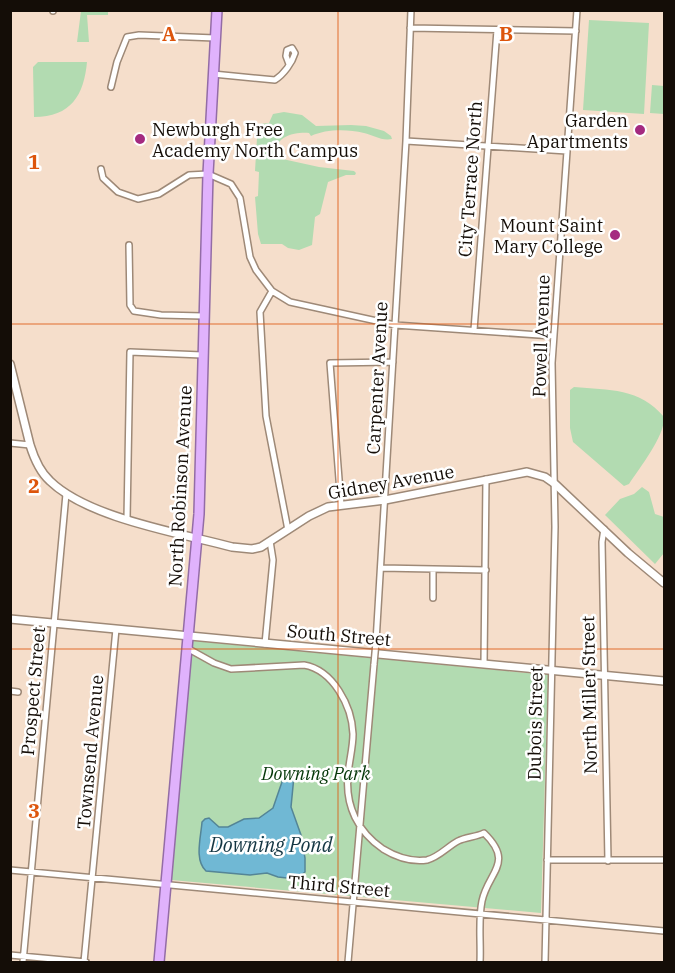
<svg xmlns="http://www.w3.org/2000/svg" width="675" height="973" viewBox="0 0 675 973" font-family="'IBM Plex Serif',serif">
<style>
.green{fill:#b2dbb1}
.water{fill:#70b8d4;stroke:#548596;stroke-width:1.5}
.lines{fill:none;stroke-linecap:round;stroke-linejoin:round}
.minor-casing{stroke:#9e8977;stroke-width:8}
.tertiary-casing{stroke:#9e8977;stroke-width:10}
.trunk-casing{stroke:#936ca6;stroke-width:12}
.minor{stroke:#fff;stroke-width:5}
.tertiary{stroke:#fff;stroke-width:7}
.trunk{stroke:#e0b2fc;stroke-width:9}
.minor-bridge-casing{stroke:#9e8977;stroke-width:8;stroke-linecap:butt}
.minor-bridge{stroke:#fff;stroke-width:5}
.grid{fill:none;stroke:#dd550c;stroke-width:1.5;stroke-opacity:0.55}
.poi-dot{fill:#a42a80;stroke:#fff;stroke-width:2}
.labels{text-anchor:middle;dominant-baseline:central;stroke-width:5;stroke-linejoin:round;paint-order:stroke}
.poi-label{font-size:18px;fill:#140d07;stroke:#fff;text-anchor:end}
.street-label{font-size:18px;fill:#140d07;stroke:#fff}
.park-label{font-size:18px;font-style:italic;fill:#033607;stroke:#fff}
.water-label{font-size:20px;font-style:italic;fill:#143643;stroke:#fff}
.grid-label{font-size:20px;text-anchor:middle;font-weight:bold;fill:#dd550c;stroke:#fff;stroke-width:5;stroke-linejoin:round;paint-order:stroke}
</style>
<rect width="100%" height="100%" fill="#f5decb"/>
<path class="green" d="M81,11H108V15H87L89,42H77Z
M589,20L649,23L644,114L583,110Z
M38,62H87C84,95 71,117 34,117L33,67Z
M652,85L664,86V114L650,113Z
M284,112L302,115L316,126L351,125L366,126L384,131L391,136L392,139C381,141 373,135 364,133C347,129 326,129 311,136L309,133C294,132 277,136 274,153L278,158L319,167L354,171L356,173L355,175H346L328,182L320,214L315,217L312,245L299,250L288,248L282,244H261L258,234L255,197L258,196L259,172L255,171L257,138L255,133L251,132V128L259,124L269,123L273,114Z
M574,387C609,390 640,388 664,417C665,436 640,467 629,484L624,486L573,442L570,428V390Z
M642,487L649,492L655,514L664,517V553L655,564L605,515L620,499L634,494Z
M193,641L548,675L541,913L171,880L191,643Z"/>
<path class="water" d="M289,775L294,776L291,807L301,835L305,858V872L296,879L278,877L267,873L250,875L206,871C194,860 201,837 202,822L205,819L209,818L219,827H228L244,819L259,818L273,808L283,779Z"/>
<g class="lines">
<defs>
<path id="minor" d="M53,10V11
M410,28L576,31
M213,74L275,80C284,74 292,63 295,53L292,48L287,50L286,56L289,64
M111,87L117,62L127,37L139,35L215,38
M406,141L567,151
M101,169L103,178L118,192L138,199L159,194L189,175L208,174L231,184L240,198L250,257L256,270L272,291L290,302L395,325L553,336
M129,245L130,305L134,311L161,315L203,316
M272,291L260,312L266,416L288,530
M474,330L497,30
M10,443L30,445
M341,505L330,363L393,362
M127,519L130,352L202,355
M604,529L602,542L608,861
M381,568L486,570
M433,569V598
M376,642L406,141L411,10
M265,644L273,560L270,541
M187,648L214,663L231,669L304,665C333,670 352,706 353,734C353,748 349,761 348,775C345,806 358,832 383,849C396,857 412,862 427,860C439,857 447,847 458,841C466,837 476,837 484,833C515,863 488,872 482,901C478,920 481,943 480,962
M484,664L486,479
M10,691L18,692
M547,860H664
M10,870L664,931
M10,955L86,962
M23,962L66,494
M84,962L116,629
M348,962L374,664
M545,962L555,527L552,363L577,10"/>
<path id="tertiary" d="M10,364L30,445C34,458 39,471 50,481C88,518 180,533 232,547L252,549L261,547L309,516L328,507L385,500L527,472L545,477L555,484L628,553L664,583
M10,619L664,681"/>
<path id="trunk" d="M159,962L199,514L208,174L217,10"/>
</defs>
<use href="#minor" class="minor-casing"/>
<use href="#tertiary" class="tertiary-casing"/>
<use href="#trunk" class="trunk-casing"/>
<use href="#minor" class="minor"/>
<use href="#tertiary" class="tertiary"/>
<use href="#trunk" class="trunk"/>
<defs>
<path id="minor-bridge" d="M374,664L376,642"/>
</defs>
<use href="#minor-bridge" class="minor-bridge-casing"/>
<use href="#minor-bridge" class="minor-bridge"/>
</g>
<path class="grid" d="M338,10V962M10,324H664M10,649H664"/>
<g class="poi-dot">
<circle cx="640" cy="130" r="6"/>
<circle cx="140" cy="139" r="6"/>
<circle cx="615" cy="235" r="6"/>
</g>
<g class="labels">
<g class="poi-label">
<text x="628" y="120">Garden<tspan x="628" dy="21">Apartments</tspan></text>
<text x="152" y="129" text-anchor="start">Newburgh Free<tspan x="152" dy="21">Academy North Campus</tspan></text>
<text x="603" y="225">Mount Saint<tspan x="603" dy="21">Mary College</tspan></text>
</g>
<g class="street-label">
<text transform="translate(470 179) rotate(-86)">City Terrace North</text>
<text transform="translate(541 336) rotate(-88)">Powell Avenue</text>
<text transform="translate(377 378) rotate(-87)">Carpenter Avenue</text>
<text transform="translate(391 482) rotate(-10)">Gidney Avenue</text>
<text transform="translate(180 486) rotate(-87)">North Robinson Avenue</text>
<text transform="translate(339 635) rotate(5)">South Street</text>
<text transform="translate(33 691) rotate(-85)">Prospect Street</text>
<text transform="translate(589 695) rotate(-91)">North Miller Street</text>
<text transform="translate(535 723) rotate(-89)">Dubois Street</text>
<text transform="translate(90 752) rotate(-85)">Townsend Avenue</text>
<text transform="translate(339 886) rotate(5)">Third Street</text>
</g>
<g class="park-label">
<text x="316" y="773">Downing Park</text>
</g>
<g class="water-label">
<text x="271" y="844">Downing Pond</text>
</g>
</g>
<g class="grid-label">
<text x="169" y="41">A</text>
<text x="506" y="41">B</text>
<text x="34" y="169">1</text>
<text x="34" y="493">2</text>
<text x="34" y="818">3</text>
</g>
<rect width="675" height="973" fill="none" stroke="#140d07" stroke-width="24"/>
</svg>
